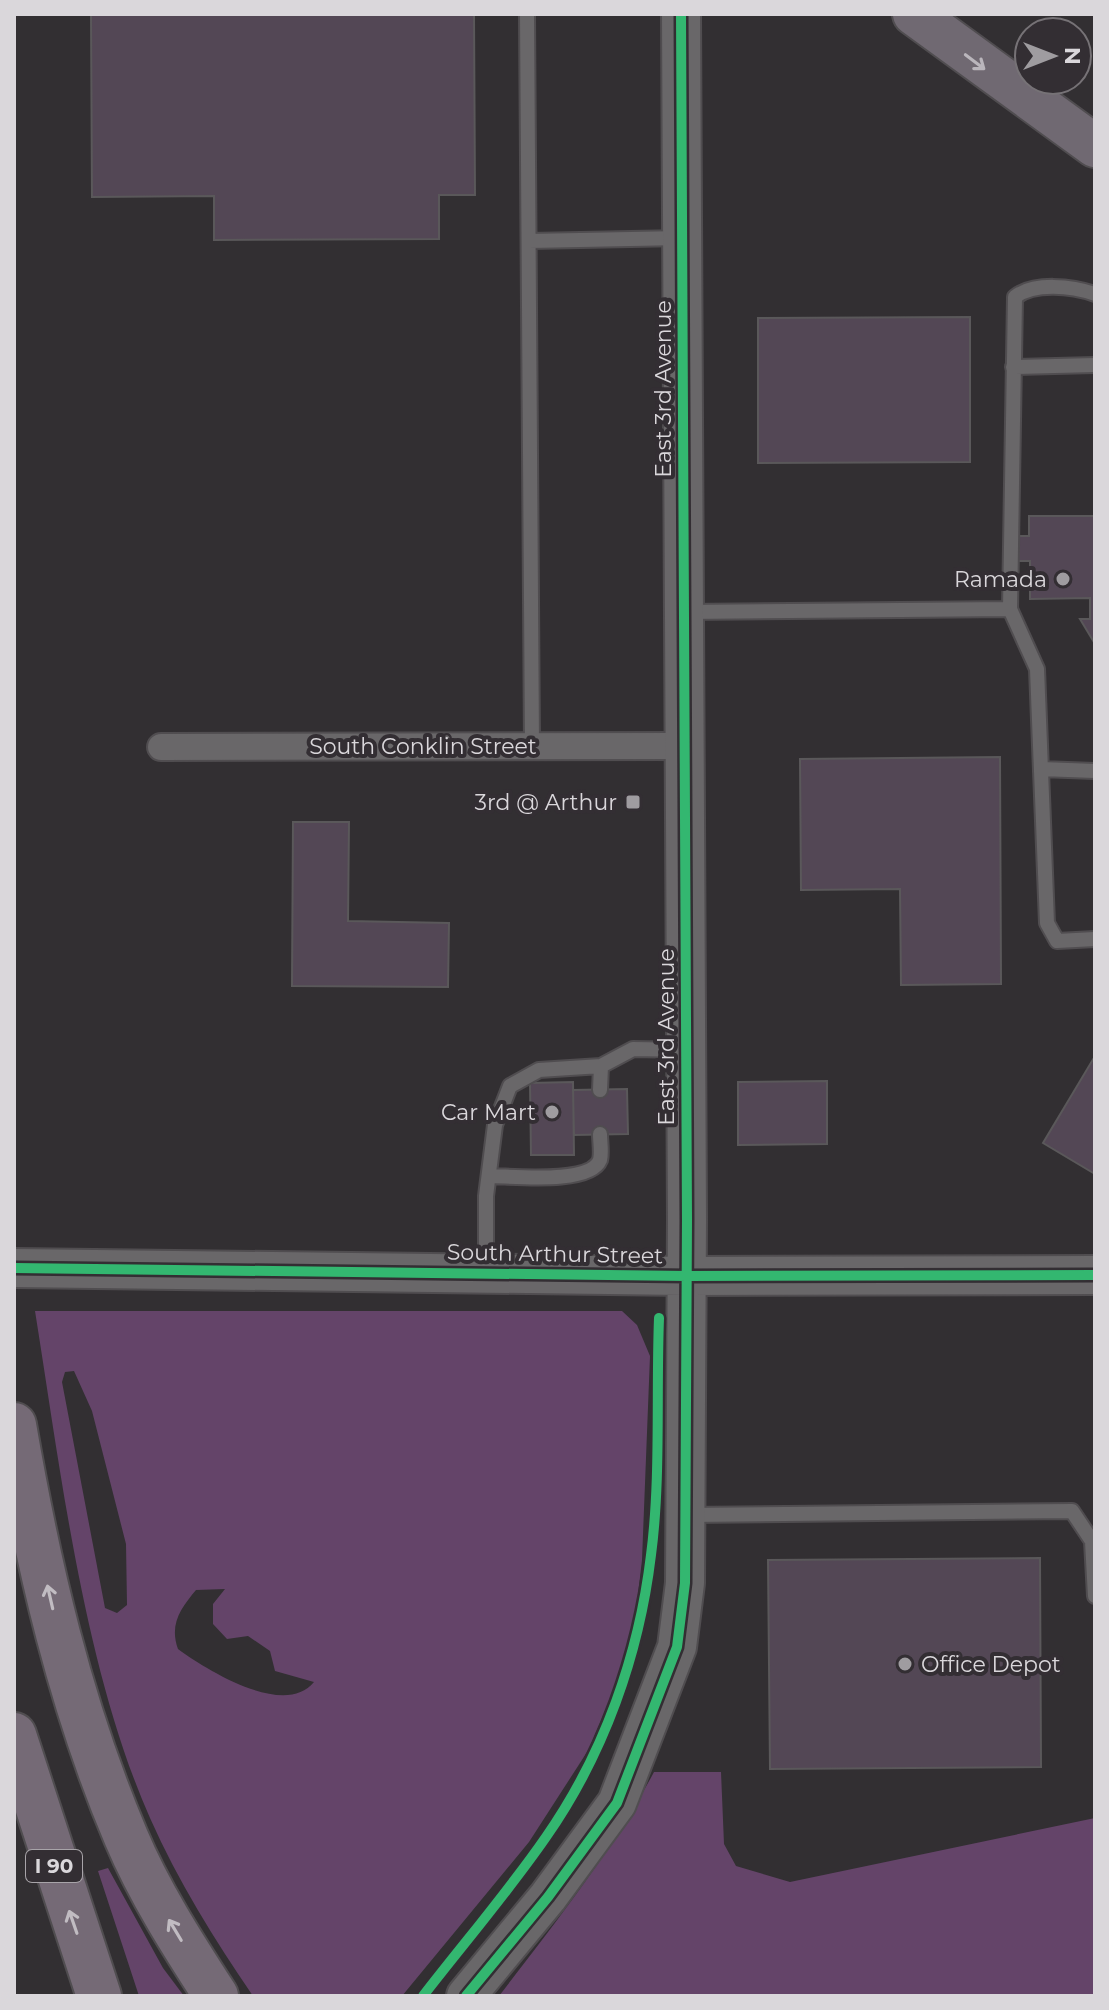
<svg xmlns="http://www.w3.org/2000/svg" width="1109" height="2010" viewBox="0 0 1109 2010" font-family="Montserrat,sans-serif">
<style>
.green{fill:#644469;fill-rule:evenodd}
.building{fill:#534755;stroke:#5a585a;stroke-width:2}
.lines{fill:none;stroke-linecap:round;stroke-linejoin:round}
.lane-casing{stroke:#504d50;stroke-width:18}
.street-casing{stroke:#504d50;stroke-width:30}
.secondary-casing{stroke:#504d50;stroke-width:42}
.primary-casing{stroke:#504d50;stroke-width:46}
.highway-casing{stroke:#504d50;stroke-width:48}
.lane{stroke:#696769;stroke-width:14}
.street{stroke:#696769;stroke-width:26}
.secondary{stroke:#696769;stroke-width:38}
.primary{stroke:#706972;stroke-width:42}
.highway{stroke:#756a76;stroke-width:44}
.cycleway-casing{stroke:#332e33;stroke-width:15}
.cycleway{stroke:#33b770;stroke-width:10}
.oneway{stroke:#bab6bc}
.oneway2{stroke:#c1bcc2}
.poi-dot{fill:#9f9ca0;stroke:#332e33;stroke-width:3}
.labels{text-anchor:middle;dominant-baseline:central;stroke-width:8;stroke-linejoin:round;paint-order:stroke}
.shield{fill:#332e33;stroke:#a8a4a9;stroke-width:2}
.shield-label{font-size:20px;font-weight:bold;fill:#dad7db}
.street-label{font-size:22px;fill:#dad7db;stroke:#332e33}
.poi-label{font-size:22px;fill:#dad7db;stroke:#332e33;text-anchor:end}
</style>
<rect width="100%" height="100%" fill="#322f32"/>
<path class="green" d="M35,1311H622L637,1325L650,1356L642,1560L635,1620L614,1690L589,1749L529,1842L402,1996H253C214,1939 178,1881 150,1818C84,1669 61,1473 35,1311ZM74,1371L92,1411L126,1544L127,1605L117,1613L105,1608L62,1382L65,1372ZM225,1589L213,1604V1624L227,1639L248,1636L270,1651L275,1671L314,1682C285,1718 208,1671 178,1649C169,1624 181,1608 196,1590Z
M654,1772H721L724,1844L736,1866L790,1882L1095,1818V1996H499C555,1923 611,1853 654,1772Z
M108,1868L163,1968L184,1996H139L98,1871Z"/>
<path class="building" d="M91,14H474L475,195H439V239L214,240V196L92,197Z
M970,317V462L758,463V318Z
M1029,516H1095V644L1080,619H1090V598L1030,599V561H1016V536H1029Z
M1000,757L1001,984L901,985L900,889L801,890L800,759Z
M293,822H349L348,921L449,923L448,987L292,986Z
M1095,1056V1174L1043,1143Z
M827,1081V1144L738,1145V1082Z
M573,1082L574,1155H531L530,1083Z
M627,1089L628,1134L574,1135L573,1090Z
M1040,1558L1041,1767L770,1769L768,1560Z"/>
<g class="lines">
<defs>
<path id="lane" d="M527,14L532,746
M529,241L682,238
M1013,367L1095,365
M1010,609L1015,297C1034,282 1072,286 1095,294
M684,612L1010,609L1037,669L1047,923L1057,941L1095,939
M1041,769L1095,771
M600,1090L601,1066
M489,1176C512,1176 590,1185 600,1160C602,1153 600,1142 600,1134
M486,1273V1196L495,1125L510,1086L539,1070L601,1066L633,1049L686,1050
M686,1515L1072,1511L1092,1541L1095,1596"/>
<path id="street" d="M161,747L685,746"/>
<path id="secondary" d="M14,1268L687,1276L1095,1275
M466,1996L548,1897L617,1803L677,1647L685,1583L687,1219L681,14"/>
<path id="primary" d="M914,14L1095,146"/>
<path id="highway" d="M14,1425C38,1565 70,1705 126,1837C149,1892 183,1945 216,1996
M14,1735L99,1996"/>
</defs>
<use href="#lane" class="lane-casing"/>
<use href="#street" class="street-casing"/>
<use href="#secondary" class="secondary-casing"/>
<use href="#primary" class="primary-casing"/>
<use href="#highway" class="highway-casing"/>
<use href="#lane" class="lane"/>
<use href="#street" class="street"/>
<use href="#secondary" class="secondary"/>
<use href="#primary" class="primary"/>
<use href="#highway" class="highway"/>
<defs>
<path id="cycleway" d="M14,1268L687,1276L1095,1275
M423,1996C464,1943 508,1892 546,1837C604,1754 639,1655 651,1555C661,1479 656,1395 659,1318
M466,1996L548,1897L617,1803L677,1647L685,1583L687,1219L681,14"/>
</defs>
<use href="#cycleway" class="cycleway-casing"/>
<use href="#cycleway" class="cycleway"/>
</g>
<defs><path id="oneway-shaft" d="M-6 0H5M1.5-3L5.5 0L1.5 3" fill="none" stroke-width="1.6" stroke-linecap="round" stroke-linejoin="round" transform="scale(2)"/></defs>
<use class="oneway" href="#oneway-shaft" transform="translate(975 62) rotate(37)"/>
<g class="oneway2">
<use href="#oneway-shaft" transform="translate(50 1597) rotate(-103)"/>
<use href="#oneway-shaft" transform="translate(73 1922) rotate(-109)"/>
<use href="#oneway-shaft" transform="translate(175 1930) rotate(-121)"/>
</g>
<g class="poi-dot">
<circle cx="1063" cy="579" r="8"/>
<rect x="625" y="794" width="16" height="16" rx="4"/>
<circle cx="552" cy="1112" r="8"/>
<circle cx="905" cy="1664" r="8"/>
</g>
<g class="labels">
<rect class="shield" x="26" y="1850" width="56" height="32" rx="6"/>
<g class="shield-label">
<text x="54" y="1866">I 90</text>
</g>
<g class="street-label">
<text transform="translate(663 389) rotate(-90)">East 3rd Avenue</text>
<text x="423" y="746">South Conklin Street</text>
<text transform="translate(666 1037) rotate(-90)">East 3rd Avenue</text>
<text transform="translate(555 1254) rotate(1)">South Arthur Street</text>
</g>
<g class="poi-label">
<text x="1047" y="579">Ramada</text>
<text x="617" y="802">3rd @ Arthur</text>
<text x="536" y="1112">Car Mart</text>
<text x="921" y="1664" text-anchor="start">Office Depot</text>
</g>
</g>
<rect width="1109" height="2010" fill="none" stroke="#dad7db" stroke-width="32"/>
<g transform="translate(1053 56) rotate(90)"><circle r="38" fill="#332e33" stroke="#767276" stroke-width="2"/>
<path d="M0-6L14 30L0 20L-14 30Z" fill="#9f9ca0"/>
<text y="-12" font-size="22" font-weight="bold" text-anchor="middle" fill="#dad7db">N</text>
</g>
</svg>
